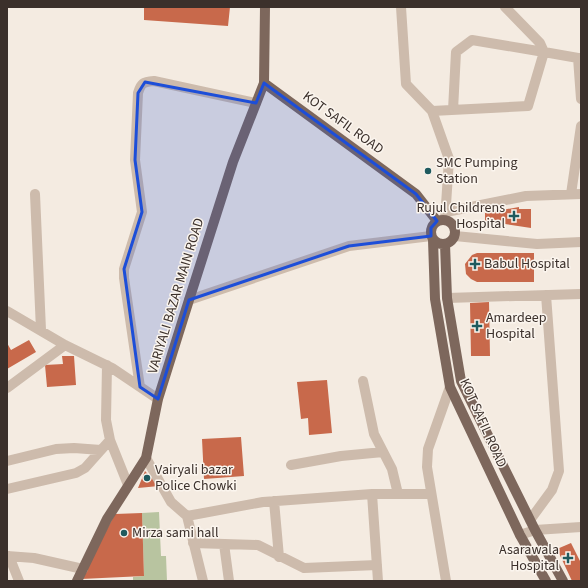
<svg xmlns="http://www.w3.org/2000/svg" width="588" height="588" viewBox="0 0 588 588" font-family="'Source Sans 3',sans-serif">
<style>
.green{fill:#b8c4a0}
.building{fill:#c8694b}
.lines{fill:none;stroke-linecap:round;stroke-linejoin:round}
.minor{stroke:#cdbbac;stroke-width:10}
.major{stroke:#7d675c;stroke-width:10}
.marked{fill:#1d4ed8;fill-opacity:0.2;stroke:#1d4ed8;stroke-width:3;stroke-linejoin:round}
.poi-dot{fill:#1f5a5e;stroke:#fbf5ee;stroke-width:1.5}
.labels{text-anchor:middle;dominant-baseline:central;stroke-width:3;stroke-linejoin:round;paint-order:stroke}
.street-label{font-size:14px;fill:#3b302b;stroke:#fbf5ee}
.poi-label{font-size:14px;fill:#3b302b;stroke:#fbf5ee;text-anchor:start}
</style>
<rect width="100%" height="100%" fill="#f4ebe1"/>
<path class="green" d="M159,512L161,556H166L167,581H133V577L144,576L142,513Z"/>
<path class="building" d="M144,7H230L228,26L144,20Z
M519,207V209H531V228L485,221V213Z
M477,253H534V282H477L471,279L466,274L465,264L472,255Z
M489,302L490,356H471L470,303Z
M29,340L36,352L7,369V343L11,350Z
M62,356H74L76,385L47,387L45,365L63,364Z
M327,380L332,433L309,435L308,418L301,419L297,382Z
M241,437L244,476L204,479L202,439Z
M145,471L159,486L138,488Z
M142,513L144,576L81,579L115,514Z
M571,543L581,563V581H572L557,549Z"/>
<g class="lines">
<path class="minor" d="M401,7L406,84L432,111L449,159L445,220
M505,7L540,43L544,52
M581,58H578L581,99
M453,110L456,52L472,40L544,52
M432,111L528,106L544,52L578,58
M35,194L41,330
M571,194L581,126
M446,212L526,196L581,194
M455,236L537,244L581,242
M447,298L581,294
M189,300L349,246L431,236
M7,311L65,345L112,368L158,399
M107,365L106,420L110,440L128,485
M363,381L374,434L392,469L398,494
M140,387L124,278V269L142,212L135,160L138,93C141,83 143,82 154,81L256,103
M7,388L65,345
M146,458L171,502L187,516L263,502L372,494H430
M7,461L56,449L74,448L101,450
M291,465L341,456L383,452
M7,489L76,473L85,468L110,440
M372,494L378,581
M274,501L279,557
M187,516L203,581
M530,520L552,490L559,471L546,295
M520,535L535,530L581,527
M193,543L258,545L304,568L377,565
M224,544L229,581
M7,556L34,558L83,569
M9,556L19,581
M446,581L427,467L428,449L450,387"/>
<path class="major" d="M264,83L416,194L437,221
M431 232a12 12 0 1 1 24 0a12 12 0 1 1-24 0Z
M433,240L435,299L450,387L520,535L546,581
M445,244L447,298L461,381L535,530L563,581
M77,581L107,519L146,458L158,399L189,300L233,162L264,83L265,7"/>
</g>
<path class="marked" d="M145,82L256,103L264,83L416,194L437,221L431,228V236L349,246L189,300L158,399L140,387L124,269L142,212L135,160L138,93Z"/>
<g class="poi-dot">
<circle cx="428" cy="171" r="4"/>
<path d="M512 210h4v4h4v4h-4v4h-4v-4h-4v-4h4z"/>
<path d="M473 258h4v4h4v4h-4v4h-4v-4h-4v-4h4z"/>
<path d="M475 320h4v4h4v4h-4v4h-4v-4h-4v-4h4z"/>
<circle cx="147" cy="478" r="4"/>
<circle cx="124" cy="533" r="4"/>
<path d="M566 552h4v4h4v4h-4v4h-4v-4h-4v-4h4z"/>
</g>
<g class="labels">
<g class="street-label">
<text transform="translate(343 123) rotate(36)">KOT SAFIL ROAD</text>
<text transform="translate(176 296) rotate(-73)">VARIYALI BAZAR MAIN ROAD</text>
<text transform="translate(483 423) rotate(66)">KOT SAFIL ROAD</text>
</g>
<g class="poi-label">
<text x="436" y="163">SMC Pumping<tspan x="436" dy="16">Station</tspan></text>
<text x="505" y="208" text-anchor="end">Rujul Childrens<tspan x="505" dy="16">Hospital</tspan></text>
<text x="484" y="264">Babul Hospital</text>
<text x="486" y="318">Amardeep<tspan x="486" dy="16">Hospital</tspan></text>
<text x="155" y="470">Vairyali bazar<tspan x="155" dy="16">Police Chowki</tspan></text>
<text x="132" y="533">Mirza sami hall</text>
<text x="559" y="550" text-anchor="end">Asarawala<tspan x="559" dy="16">Hospital</tspan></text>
</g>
</g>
<rect width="588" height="588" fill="none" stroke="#3b302b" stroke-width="16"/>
</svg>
